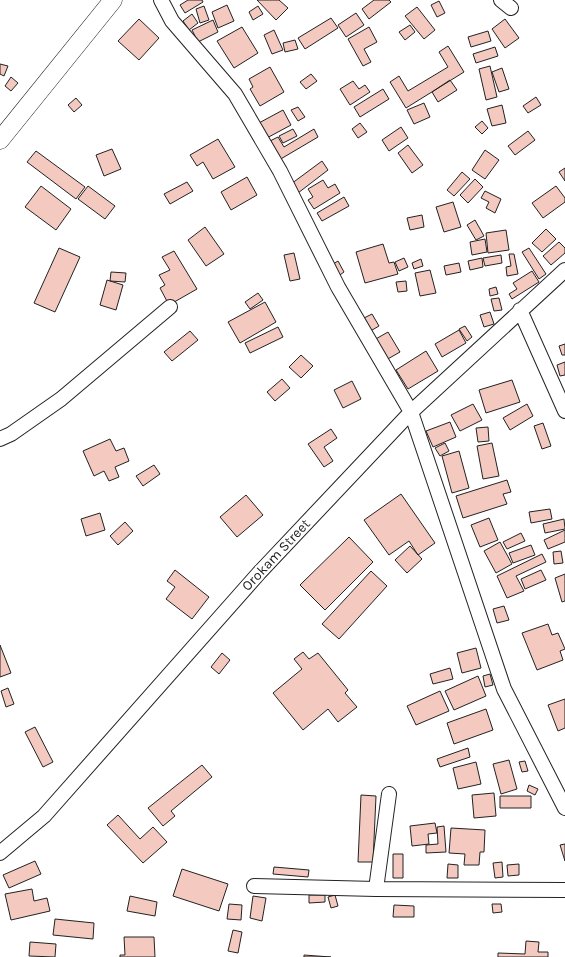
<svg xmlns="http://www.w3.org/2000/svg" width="565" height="957" viewBox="0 0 565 957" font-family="Karla,sans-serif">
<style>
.building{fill:#f3c9c0;stroke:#222}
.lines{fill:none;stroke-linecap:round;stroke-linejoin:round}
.minor-casing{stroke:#222;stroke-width:16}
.major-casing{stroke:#222;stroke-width:19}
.minor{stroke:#fff;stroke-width:14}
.major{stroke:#fff;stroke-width:18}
.labels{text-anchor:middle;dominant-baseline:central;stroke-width:4;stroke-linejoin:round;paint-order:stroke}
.street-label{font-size:14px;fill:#222;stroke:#fff}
</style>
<rect width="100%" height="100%" fill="#fff"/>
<path class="building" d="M188,0H202L203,2L185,13L180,5Z
M257,0H279L288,8L276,20Z
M374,0H389L391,2L369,19L362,9Z
M439,1L445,13L437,17L431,5Z
M227,5L234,21L218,28L212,12Z
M204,6L209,20L200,23L196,9Z
M258,6L263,14L253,20L249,12Z
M417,7L435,30L424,39L405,16Z
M356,13L364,25L346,37L338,25Z
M192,14L198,23L189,30L183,21Z
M331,18L338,28L305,49L298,38Z
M139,19L159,38L139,60L118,41Z
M505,19L519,38L505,48L492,29Z
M213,20L218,32L198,42L192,30Z
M410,25L415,32L405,40L399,32Z
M242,27L258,53L234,68L217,41Z
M369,27L377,42L364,49L371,62L363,66L348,39Z
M274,30L283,50L272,54L264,35Z
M488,31L491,41L471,47L468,37Z
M295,40L298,49L285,52L283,43Z
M448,46L464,72L406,108L390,82L399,76L408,91L448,67L439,52Z
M495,47L498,56L476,63L473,54Z
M0,64L8,66L4,76L0,74Z
M490,66L497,97L486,100L479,69Z
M270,67L284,92L260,106L250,89L253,87L249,79Z
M502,68L509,89L499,92L492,72Z
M311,74L317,81L306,89L300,82Z
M11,77L18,83L11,91L5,86Z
M450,80L457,90L438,102L432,92Z
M353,81L359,89L365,85L370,92L350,105L340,89Z
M383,89L389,99L360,117L354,107Z
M536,97L541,105L528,113L523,106Z
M76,98L82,105L74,112L68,105Z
M424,103L430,117L414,124L407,110Z
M502,105L506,123L492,126L487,109Z
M298,107L305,117L298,121L291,110Z
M283,110L291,125L265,139L257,124Z
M482,121L488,128L482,134L475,127Z
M360,123L367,132L358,138L352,129Z
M401,127L408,138L389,151L382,140Z
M293,129L297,136L283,143L279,136Z
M314,129L318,137L279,160L268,142L278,137L284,147Z
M528,131L535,140L515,155L508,146Z
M218,139L235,167L213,179L203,162L197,166L190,155Z
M408,145L423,165L412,173L398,153Z
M112,149L121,169L104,176L96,155Z
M485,150L499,160L485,179L472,170Z
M36,151L85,187L76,199L27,162Z
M322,161L328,170L298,193L291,184Z
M565,168V181L559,172Z
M462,172L470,179L454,196L447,190Z
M247,177L257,195L231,210L221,192Z
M475,179L483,187L468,203L460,195Z
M323,180L328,188L335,184L340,193L314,209L308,200L313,197L308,189Z
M187,182L193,191L170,204L164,194Z
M41,186L71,209L56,230L25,207Z
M88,186L115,206L105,219L78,199Z
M556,186L565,198V202L543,218L532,203Z
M485,191L501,199L495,213L486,208L489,202L481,198Z
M344,197L349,206L322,221L317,213Z
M453,202L461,227L444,232L436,207Z
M422,215L424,227L410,230L407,218Z
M475,220L484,236L476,240L467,225Z
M205,227L224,254L206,266L188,240Z
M546,229L556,239L542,252L532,243Z
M506,230L509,250L488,253L486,233Z
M485,239L487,252L472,255L470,242Z
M559,242L565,248V253L551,265L543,256Z
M383,244L389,263L394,262L398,274L365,283L356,252Z
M59,248L80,257L55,312L34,303Z
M529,248L546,274L539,279L522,252Z
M174,251L197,289L169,305L160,288L165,285L159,275L170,270L162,257Z
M294,253L300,279L290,281L284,255Z
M509,254H514L518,274L507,276L506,267L511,266Z
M501,255L502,263L485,266L483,258Z
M404,258L408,267L399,271L395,262Z
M482,258L483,267L470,270L468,261Z
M421,259L423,266L414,269L412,263Z
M338,261L344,272L337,277L330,266Z
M459,263L461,272L446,275L444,266Z
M430,270L436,293L420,296L415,273Z
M532,271L539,282L512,299L509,294L517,289L513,283Z
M111,272L126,273L125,282L110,281Z
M107,280L123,285L116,310L100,305Z
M406,281L407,291L398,292L396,282Z
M496,287L498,294L490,296L489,289Z
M258,293L263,300L250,309L245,302Z
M499,298L502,310L494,311L491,299Z
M265,302L276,322L240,343L228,322Z
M490,312L494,324L484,327L480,315Z
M372,314L379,326L367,333L360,320Z
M465,326L472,337L467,341L459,329Z
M278,327L283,337L250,353L245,343Z
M459,330L466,343L442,357L435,344Z
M190,331L198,340L172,361L164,352Z
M388,332L400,352L386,360L374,340Z
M565,344V355H562L559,346Z
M426,351L438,371L408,389L396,370Z
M301,355L313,366L301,378L289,367Z
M565,362V375L560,376L557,365Z
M282,379L290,388L275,401L267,392Z
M512,380L520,402L486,413L479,390Z
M352,381L361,399L343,408L334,390Z
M473,404L482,420L460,431L451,415Z
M527,404L533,416L510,430L503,418Z
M450,422L456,437L433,447L426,431Z
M543,423L551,446L542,449L534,426Z
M488,427L489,441L478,442L476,428Z
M331,429L337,438L324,447L333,461L324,467L308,444Z
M110,439L116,451L124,448L129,461L115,467L119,477L109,481L104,471L94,476L83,451Z
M445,443L449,451L440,456L435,448Z
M492,443L499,476L483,479L477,446Z
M459,451L469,488L452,493L442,456Z
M154,465L160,474L143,486L136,476Z
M507,480L511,492L503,494L507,504L463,518L456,496Z
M401,494L435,543L418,555L409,541L389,555L364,520Z
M246,495L263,515L237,537L220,517Z
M550,509L552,519L531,523L529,512Z
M100,513L105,530L86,536L81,519Z
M489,518L498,540L480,547L471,525Z
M564,519L565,529L545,533L543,524Z
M125,522L133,531L118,545L110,536Z
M565,530V542L548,549L544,540Z
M521,533L525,541L507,549L503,542Z
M349,537L373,562L325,610L300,585Z
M500,542L512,564L496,573L484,551Z
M531,545L535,555L513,563L509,553Z
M410,546L422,559L407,573L395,560Z
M561,551L563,563L554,564L553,552Z
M542,554L546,562L516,576L524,591L507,598L497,576Z
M175,570L209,597L192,619L166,599L175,587L167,581Z
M541,570L546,580L525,589L521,579Z
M371,571L387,586L339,639L322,624Z
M565,574V601L562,602L555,578Z
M504,606L509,620L497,623L493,609Z
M548,624L552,635L558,633L565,649L560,651L563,660L537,670L522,633Z
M0,645L11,673L0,677Z
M476,648L481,668L462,673L457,653Z
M303,652L309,659L318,653L348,690L345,693L357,707L338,722L328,709L303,730L273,693L302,669L294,659Z
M222,653L230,660L219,674L211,667Z
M450,668L453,679L433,684L430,674Z
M490,674L493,685L485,687L483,676Z
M478,676L486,696L454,710L445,691Z
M8,688L14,704L6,707L1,691Z
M440,691L449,711L416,725L407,706Z
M565,699V728L558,731L548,705Z
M486,709L493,730L454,744L447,723Z
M35,727L53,762L43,767L25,732Z
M468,748L470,757L440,767L437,759Z
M509,760L517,789L501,794L493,764Z
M525,761L528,771L522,772L519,762Z
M476,762L481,784L458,789L453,768Z
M202,765L212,777L171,811L175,816L163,826L148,808Z
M529,785L538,789L535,795L527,791Z
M494,793L496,816L474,818L472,795Z
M361,795L376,796L373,862H358Z
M500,796H531V808H500Z
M118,815L140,839L153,827L167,842L143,863L107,825Z
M435,823L437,833L428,834L429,844L412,846L410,826Z
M444,826L446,852L426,853V845L438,844L437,827Z
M451,828L485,830L484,852H480L479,865H464L465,854L449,853Z
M565,844V861L560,845Z
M393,854H403V878H393Z
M35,861L41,874L9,888L3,875Z
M502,862L503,877L495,878L493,863Z
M448,864L458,865V878H447Z
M519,864V875L508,876L507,865Z
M274,867L309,870L308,877L273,874Z
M182,869L228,884L219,911L173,896Z
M32,889L34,901L47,898L50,911L11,920L5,894Z
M309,895H325V902L309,903Z
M335,895L338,906L331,908L328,897Z
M130,896L157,902L155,916L127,911Z
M253,896L266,898L262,921L250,918Z
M229,904L242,905L241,920L227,919Z
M492,904H501L502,912L493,913Z
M394,905L414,906V917H393Z
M55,919L94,923L93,939L53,935Z
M233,930L242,932L238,953L228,951Z
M124,937H154L155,957H120V955H125Z
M526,941L539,942L538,952H548V957H498V953L525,954Z
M30,942L56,944L55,957L29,956Z
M304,955L331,957H304Z"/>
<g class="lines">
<defs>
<path id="minor" d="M161,0L172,21L235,94L280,171L338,287L411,412L504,689L565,808
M501,0L511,8
M520,310L565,411
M0,439L11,434L61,399L170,307
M0,853L44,816L259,573L411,412L565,270
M254,886L376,889L565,890
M376,889L389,794"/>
<path id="major" d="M0,140L113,0"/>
</defs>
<use href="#minor" class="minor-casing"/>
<use href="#major" class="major-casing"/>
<use href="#minor" class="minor"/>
<use href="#major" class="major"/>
</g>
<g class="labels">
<g class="street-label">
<text transform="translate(276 555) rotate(-47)">Orokam Street</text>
</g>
</g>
</svg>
